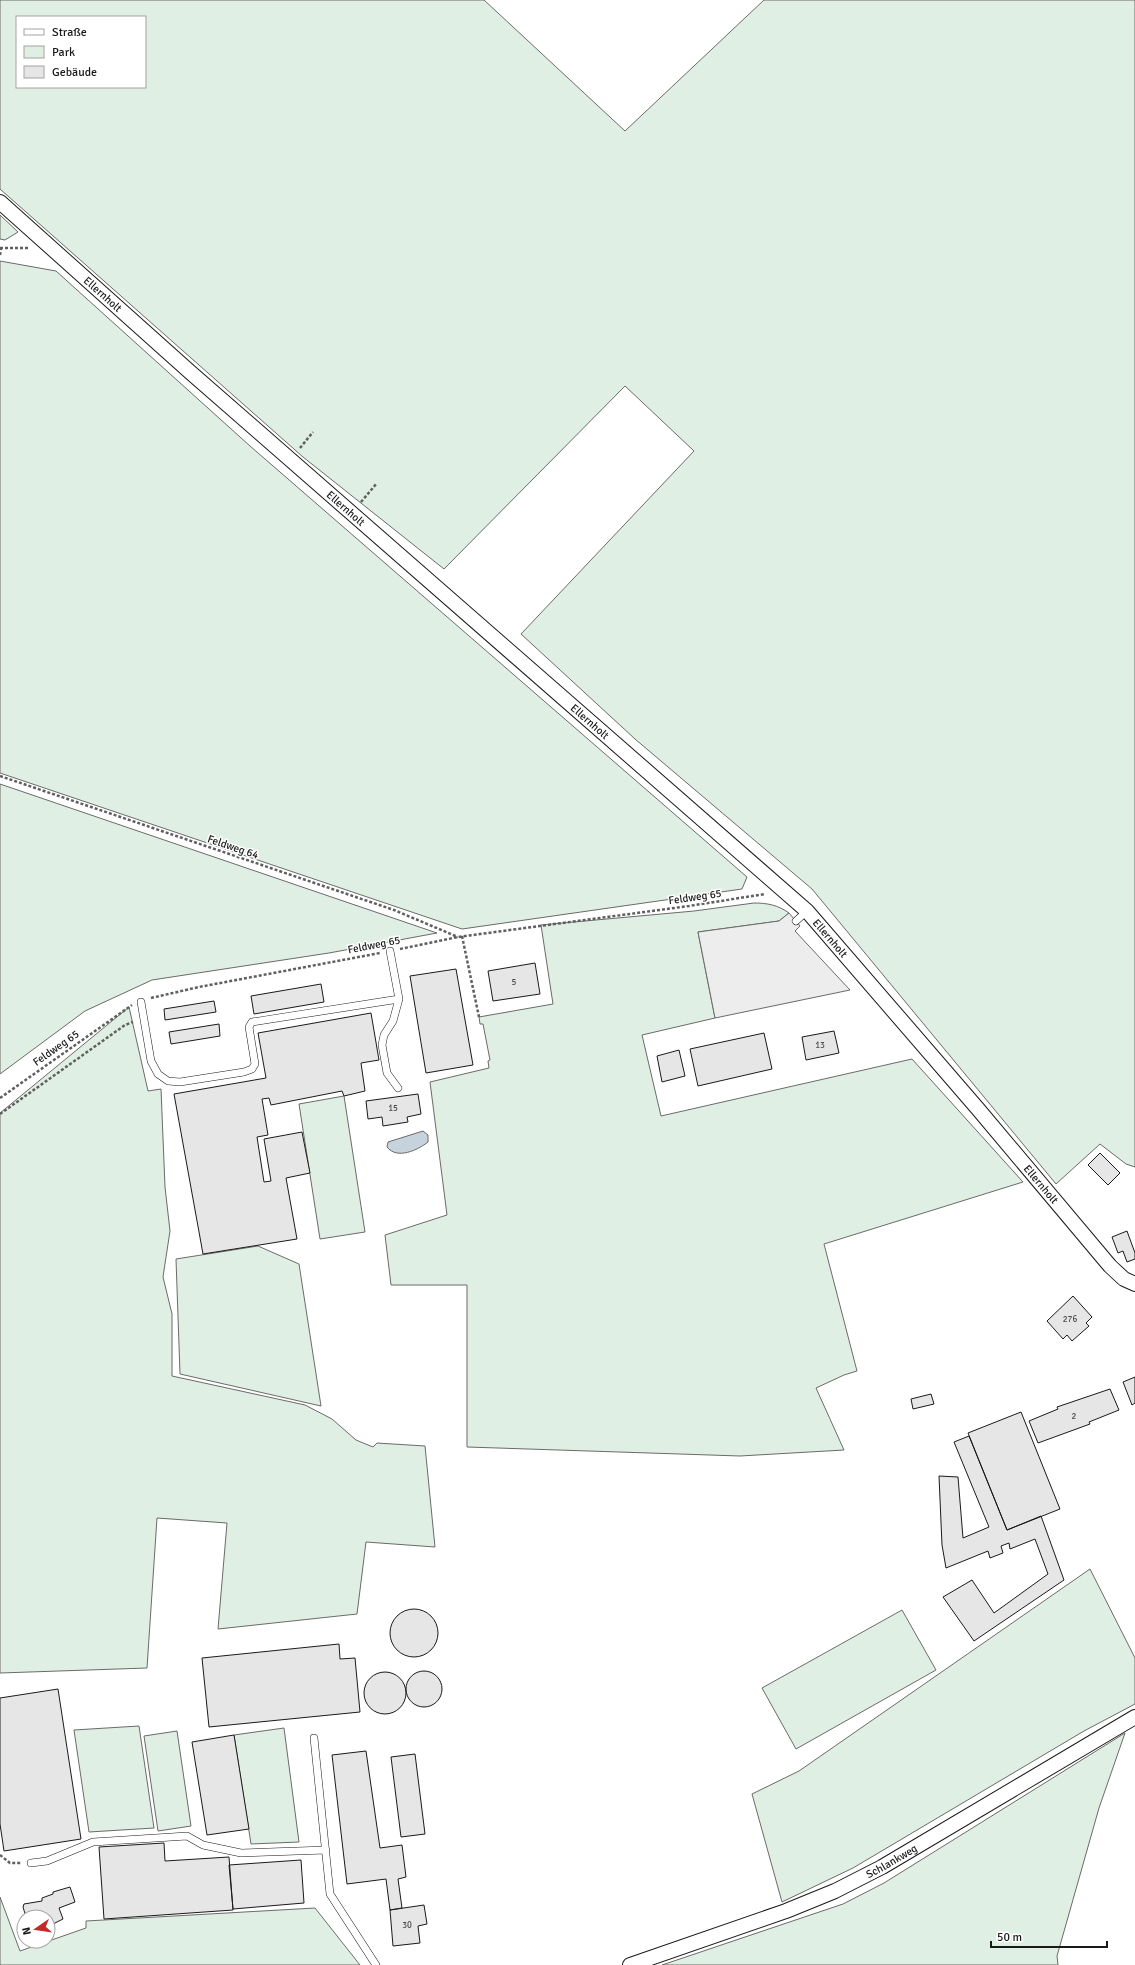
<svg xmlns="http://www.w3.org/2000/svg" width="1135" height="1965" viewBox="0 0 1135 1965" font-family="Signika,sans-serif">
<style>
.green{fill:#e0efe3;stroke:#6a6a6a;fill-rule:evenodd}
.parking{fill:#ededed;stroke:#6a6a6a}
.water{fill:#c6d2dc;stroke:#6a6a6a}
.building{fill:#e6e6e6;stroke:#1a1a1a}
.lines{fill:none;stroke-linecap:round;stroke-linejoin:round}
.lane-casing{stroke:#1a1a1a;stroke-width:8}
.street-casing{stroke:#1a1a1a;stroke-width:16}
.path{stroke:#5f5f5f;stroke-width:2.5;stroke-dasharray:3 2;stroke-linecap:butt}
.lane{stroke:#fff;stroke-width:7}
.street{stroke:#fff;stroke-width:14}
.labels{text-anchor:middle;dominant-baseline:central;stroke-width:3;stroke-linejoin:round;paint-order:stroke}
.number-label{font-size:9px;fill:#4d4d4d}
.street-label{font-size:11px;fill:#1a1a1a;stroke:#fff}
</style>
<rect width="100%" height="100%" fill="#fff"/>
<path class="green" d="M0,0H484L625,131L764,0H1135V1167L1126,1164L1100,1144L1056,1184L812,889L635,739L521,634L694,451L625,386L444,569L303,457L0,189ZM17,17H145V87H17Z
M0,215L18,232L5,240L0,239Z
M0,261L56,271L250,446L747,877L742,889L462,929L0,773Z
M0,784L437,933L329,953L152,980L85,1011L0,1074Z
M754,903C767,903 778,905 789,913L779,921L698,932L715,1018L642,1035L661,1116L912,1059L1023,1182L824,1244L857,1371L844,1375L816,1388L844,1450L740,1456L467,1447V1285H391L385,1235L447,1215L430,1082L489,1068L488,1061L490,1060L483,1024H480L479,1017L553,1004L541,925L694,911Z
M129,1007L148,1091L161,1089L165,1187L170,1231L163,1277L172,1314V1376L305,1405L332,1419L356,1440L373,1447L377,1443L425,1446L435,1547L366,1542L357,1614L218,1629L227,1523L157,1518L147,1668L0,1673V1113Z
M344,1096L365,1232L320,1239L299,1104Z
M258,1246L299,1264L321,1406L180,1374L176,1259Z
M1090,1569L1135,1658V1704L1084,1731L853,1868L782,1902L752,1794L799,1771Z
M902,1610L936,1670L796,1749L762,1688Z
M139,1726L154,1828L89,1832L74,1730Z
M284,1728L299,1842L251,1844L234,1735Z
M177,1731L191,1826L158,1831L144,1736Z
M1125,1733L1099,1808L1057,1956L1058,1965H662L843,1904L884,1883Z
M0,1897L20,1951L86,1928V1921L315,1908L360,1965H0Z"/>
<path class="parking" d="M789,913L800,926L795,931L850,990L715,1018L698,932L779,921Z"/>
<path class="water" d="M423,1131L428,1135V1142C418,1150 397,1160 387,1147L388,1142Z"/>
<path class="building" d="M535,963L540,994L493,1001L488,971Z
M456,969L473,1065L426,1073L410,976Z
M321,984L324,1002L254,1014L251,996Z
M214,1001L216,1012L165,1020L164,1009Z
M371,1013L379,1060L361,1063L365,1091L344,1096L342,1091L271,1105L269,1098L262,1099L268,1135L257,1137L264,1182L271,1181L264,1139L302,1132L310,1173L286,1178L297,1239L203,1254L174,1094L266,1078L258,1033Z
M219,1024L220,1036L171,1044L169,1032Z
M834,1031L839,1053L806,1060L802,1037Z
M764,1033L772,1069L698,1086L690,1049Z
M679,1050L685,1076L662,1082L657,1056Z
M418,1094L421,1114L407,1117L408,1122L383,1126L382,1117L368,1119L366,1101Z
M1100,1153L1120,1173L1108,1185L1088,1165Z
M1127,1231L1135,1253V1259L1127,1262L1123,1251L1118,1253L1112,1237Z
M1073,1296L1092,1317L1086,1323L1089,1326L1072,1341L1067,1335L1063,1339L1047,1321Z
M1135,1377V1403L1132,1405L1123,1382Z
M1110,1389L1119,1410L1089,1422L1090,1424L1038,1443L1029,1421L1058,1409L1057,1407Z
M931,1394L934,1404L913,1409L911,1399Z
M1021,1412L1060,1509L1007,1530L968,1433Z
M969,1436L1007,1530L1041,1516L1064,1580L974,1641L943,1597L972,1580L994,1613L1048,1574L1035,1539L1010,1549L1009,1543L1001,1546L1003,1553L990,1558L988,1551L946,1568L942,1545L939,1476L958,1477L963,1538L989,1527L954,1442Z
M390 1633a24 24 0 1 1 48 0a24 24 0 1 1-48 0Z
M339,1644L340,1659L355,1658L360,1712L209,1727L202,1658Z
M406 1689a18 18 0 1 1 36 0a18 18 0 1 1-36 0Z
M364 1693a21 21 0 1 1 42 0a21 21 0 1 1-42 0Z
M58,1689L81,1839L4,1851L0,1824V1698Z
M234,1735L249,1829L207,1835L192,1742Z
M366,1751L380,1848L402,1845L406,1877L398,1879L402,1908L390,1910L386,1879L347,1884L332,1755Z
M415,1754L425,1834L401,1837L391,1757Z
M164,1843L165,1861L229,1857L233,1910L104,1919L99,1847Z
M301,1860L304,1903L233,1909L229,1865Z
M70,1887L75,1902L59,1908L63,1919L53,1924L54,1929L48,1931V1917H26L23,1907L24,1904L42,1901V1898L53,1894V1892Z
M424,1905L427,1924L418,1926L420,1943L393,1946L390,1910Z"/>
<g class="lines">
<defs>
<path id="lane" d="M796,921L807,911
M390,951L399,999L393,1021L384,1035L382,1045L387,1073L398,1088
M141,1002L151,1061L158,1074L168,1081L180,1082L244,1072L252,1069L255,1064L249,1027L252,1022L399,999
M314,1738L330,1894L376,1965
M31,1863L47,1861L93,1842L187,1836L203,1845L241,1853L326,1850"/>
<g id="street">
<path id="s1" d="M0,202L190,372L807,911L978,1109L1110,1266L1124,1279L1135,1284"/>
<path id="s2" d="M630,1965L786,1911L835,1891L882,1867L1135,1717"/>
</g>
</defs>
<use href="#lane" class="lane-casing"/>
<use href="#street" class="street-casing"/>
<path class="path" d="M0,248H29
M0,255L1,248
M300,448L313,432
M361,502L377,483
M0,776L394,910L458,937
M462,936L479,1017
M400,949L458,937L689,906L765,894
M151,998L199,987L380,953
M0,1098L132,1005
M0,1114L125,1025L133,1022
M0,1855L10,1863H21"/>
<use href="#lane" class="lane"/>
<use href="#street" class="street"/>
</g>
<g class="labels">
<g class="number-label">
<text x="514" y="982">5</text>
<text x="820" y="1045">13</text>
<text x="393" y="1108">15</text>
<text x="1070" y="1319">276</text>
<text x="1074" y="1416">2</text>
<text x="407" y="1925">30</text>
</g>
<g class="street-label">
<text stroke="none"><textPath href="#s1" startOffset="138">Ellernholt</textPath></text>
<text stroke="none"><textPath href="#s1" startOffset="462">Ellernholt</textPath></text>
<text stroke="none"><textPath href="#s1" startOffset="786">Ellernholt</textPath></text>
<text transform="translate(233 847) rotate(19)">Feldweg 64</text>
<text transform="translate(695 897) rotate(-8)">Feldweg 65</text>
<text stroke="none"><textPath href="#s1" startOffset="1110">Ellernholt</textPath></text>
<text transform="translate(374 945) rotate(-11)">Feldweg 65</text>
<text transform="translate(56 1048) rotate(-35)">Feldweg 65</text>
<text stroke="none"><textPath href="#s1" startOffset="1434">Ellernholt</textPath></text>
<text stroke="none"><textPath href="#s2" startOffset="282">Schlankweg</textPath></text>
</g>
</g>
<rect x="16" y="16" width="130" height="72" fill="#ffffff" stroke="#a3a3a3"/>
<rect x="24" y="29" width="20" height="6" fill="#ffffff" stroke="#a3a3a3"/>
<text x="52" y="36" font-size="12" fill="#1a1a1a">Straße</text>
<rect x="24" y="46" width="20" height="12" fill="#e0efe3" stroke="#a3a3a3"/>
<text x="52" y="56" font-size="12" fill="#1a1a1a">Park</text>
<rect x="24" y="66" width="20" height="12" fill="#e6e6e6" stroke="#a3a3a3"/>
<text x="52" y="76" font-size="12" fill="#1a1a1a">Gebäude</text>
<g transform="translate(36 1929) rotate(257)"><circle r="19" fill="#ffffff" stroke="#a3a3a3"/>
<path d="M0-3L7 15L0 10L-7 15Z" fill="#c62828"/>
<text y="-6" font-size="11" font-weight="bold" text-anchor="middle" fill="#1a1a1a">N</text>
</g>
<path d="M991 1941v6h116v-6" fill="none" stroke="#1a1a1a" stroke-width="2"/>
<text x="997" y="1941" font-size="12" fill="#1a1a1a" stroke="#ffffff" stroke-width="3" paint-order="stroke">50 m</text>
</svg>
